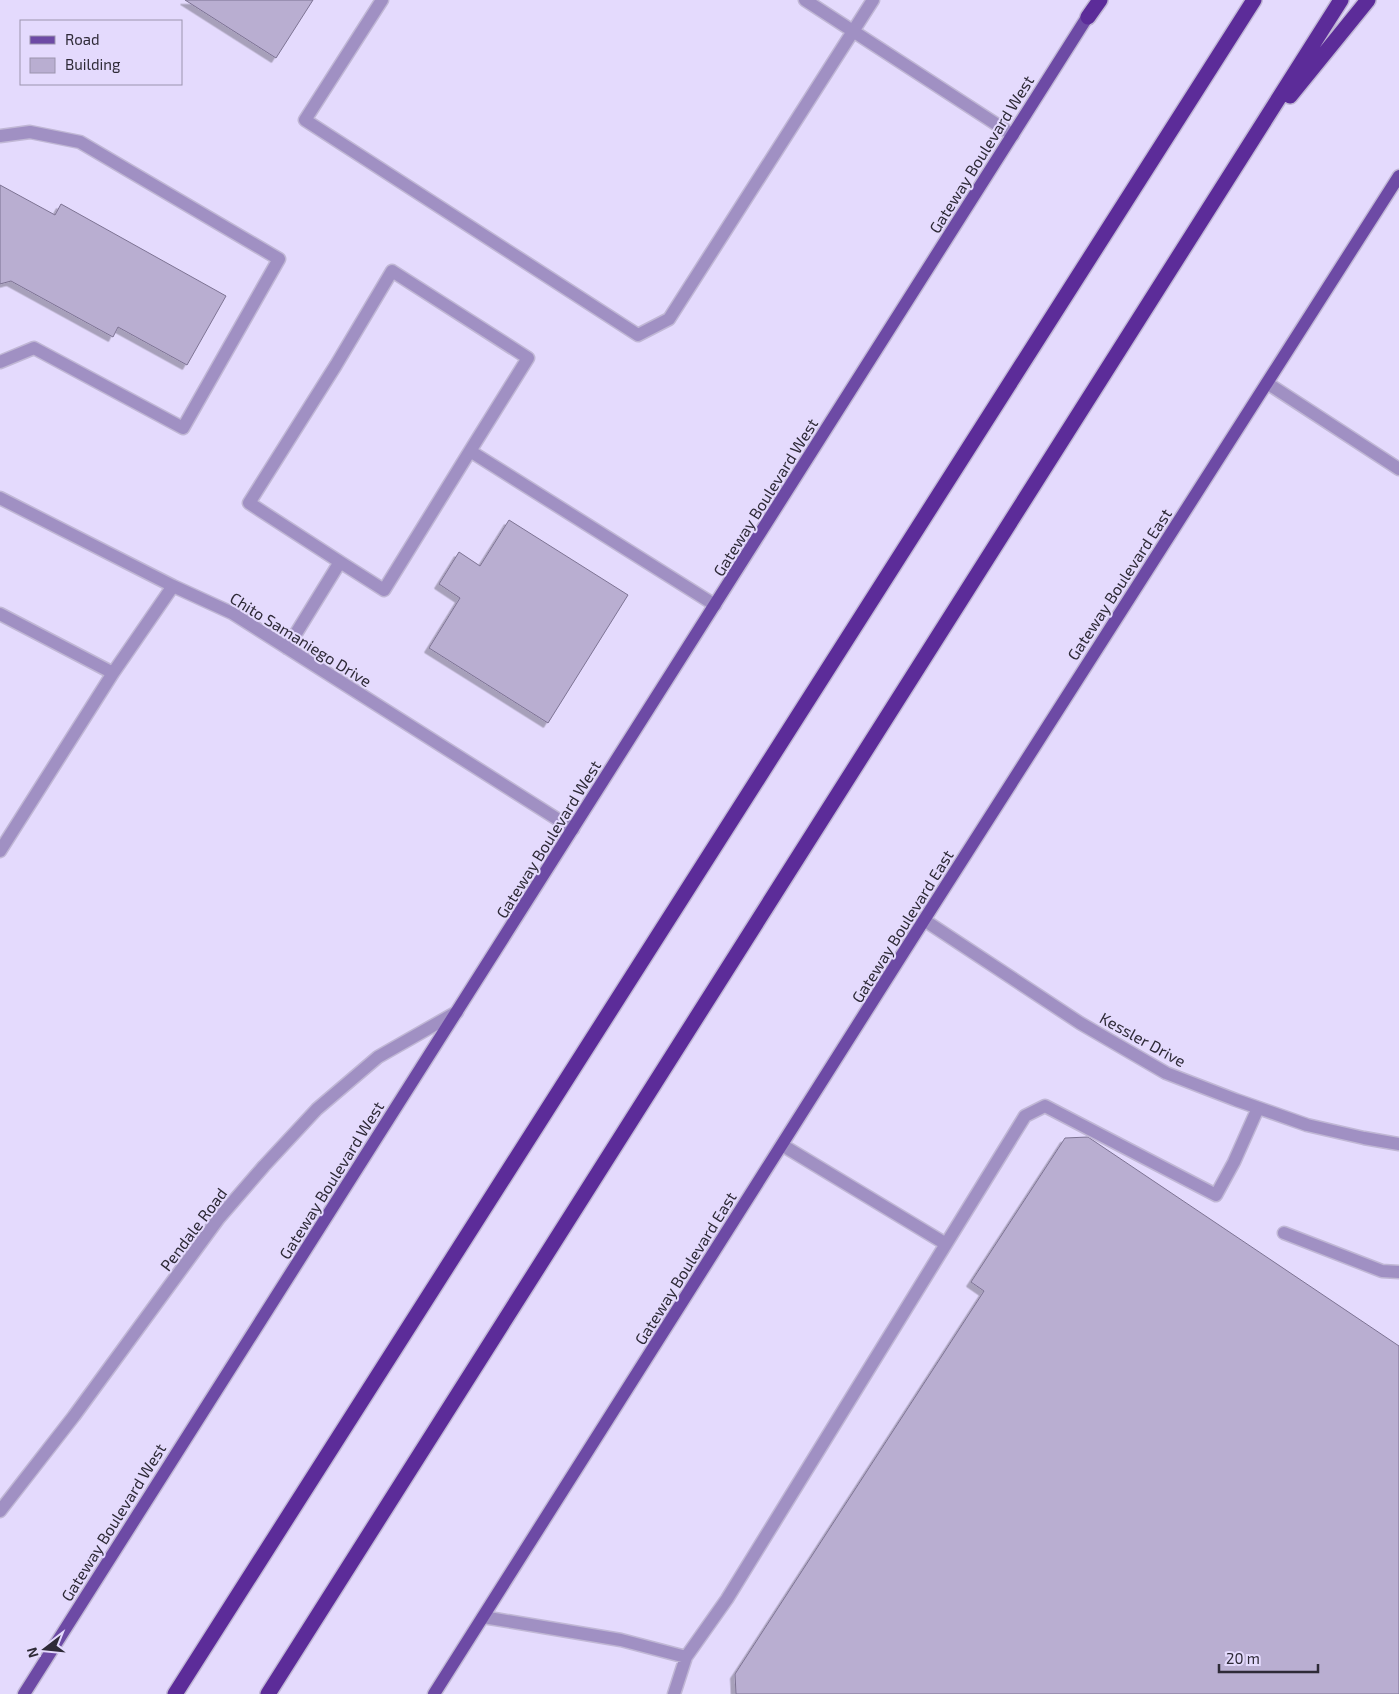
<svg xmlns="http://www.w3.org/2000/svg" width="1399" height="1694" viewBox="0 0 1399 1694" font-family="'Exo 2',sans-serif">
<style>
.building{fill:#b9aed1;stroke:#7d7393;filter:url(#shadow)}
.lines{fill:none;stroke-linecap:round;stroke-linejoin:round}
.minor-casing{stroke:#c0b7d5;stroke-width:15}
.major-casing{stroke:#c0b7d5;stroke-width:15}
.highway-casing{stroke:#c0b7d5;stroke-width:18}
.minor{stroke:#a090c3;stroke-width:12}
.major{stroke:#6d4aa5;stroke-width:12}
.highway{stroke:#5c2c99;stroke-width:15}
.labels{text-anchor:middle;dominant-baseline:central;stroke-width:4;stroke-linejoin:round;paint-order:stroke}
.street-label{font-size:16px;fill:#2e2a37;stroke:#e4dafd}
</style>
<defs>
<filter id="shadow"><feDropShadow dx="-4.5" dy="4.5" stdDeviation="0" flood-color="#0004"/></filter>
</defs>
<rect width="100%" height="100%" fill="#e4dafd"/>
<path class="building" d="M185,0H313L276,58Z
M0,185L55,215L61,204L226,296L187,365L118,327L113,337L11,281L0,284Z
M509,520L628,595L548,723L429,648L460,598L439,584L459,552L480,566Z
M1088,1137L1399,1346V1694H736L735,1674L984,1291L971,1282L1065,1138Z"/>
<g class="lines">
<defs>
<path id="minor" d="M382,0L305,120L638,335L669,319L873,0
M805,0L1013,135
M0,136L30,132L80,142L279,259L183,428L34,348L0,362
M1267,383L1399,469
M0,498L173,586L232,613L573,829
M340,562L249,503L336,365L392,271L528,358L470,451
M0,614L113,673
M287,648L340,562L384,590L470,451L715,605
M0,851L113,673L173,586
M924,920L1080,1023L1166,1073L1236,1100L1307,1125L1364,1138L1399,1144
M782,1145L946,1244
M1284,1233L1382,1271L1399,1272
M0,1511L74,1416L219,1218L264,1166L317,1109L378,1057L457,1012
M483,1617L621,1640L686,1657
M674,1694L686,1657L727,1599L1025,1116L1045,1106L1216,1195L1234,1162L1258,1108"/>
<path id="major" d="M24,1694L1093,8
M434,1694L924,920L1399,176"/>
<path id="highway" d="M1088,17L1100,0
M1290,96L1368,0
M175,1694L1254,0
M268,1694L1341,0"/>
</defs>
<use href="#minor" class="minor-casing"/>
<use href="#major" class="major-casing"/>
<use href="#highway" class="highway-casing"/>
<use href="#minor" class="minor"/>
<use href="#major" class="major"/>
<use href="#highway" class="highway"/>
</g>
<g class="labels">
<g class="street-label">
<text transform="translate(981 154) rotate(-58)">Gateway Boulevard West</text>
<text transform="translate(765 497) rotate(-58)">Gateway Boulevard West</text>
<text transform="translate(1119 584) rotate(-57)">Gateway Boulevard East</text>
<text transform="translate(301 639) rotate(32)">Chito Samaniego Drive</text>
<text transform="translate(548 839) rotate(-58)">Gateway Boulevard West</text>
<text transform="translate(902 926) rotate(-58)">Gateway Boulevard East</text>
<text transform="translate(1143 1039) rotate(29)">Kessler Drive</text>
<text transform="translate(331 1180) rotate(-58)">Gateway Boulevard West</text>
<text transform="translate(193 1229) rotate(-53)">Pendale Road</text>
<text transform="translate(685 1268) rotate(-58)">Gateway Boulevard East</text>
<text transform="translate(113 1522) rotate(-58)">Gateway Boulevard West</text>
</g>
</g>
<rect x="20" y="20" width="162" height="65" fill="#e4dafd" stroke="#9b94ae"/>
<rect x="30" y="36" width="25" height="8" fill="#6d4aa5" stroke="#9b94ae"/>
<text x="65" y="45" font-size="15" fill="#2e2a37">Road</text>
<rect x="30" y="58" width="25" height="15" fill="#b9aed1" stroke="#9b94ae"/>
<text x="65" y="70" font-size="15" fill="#2e2a37">Building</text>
<g transform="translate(45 1649) rotate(254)" stroke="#e4dafd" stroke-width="4" paint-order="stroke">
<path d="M0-4L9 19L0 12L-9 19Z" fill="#2e2a37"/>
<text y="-8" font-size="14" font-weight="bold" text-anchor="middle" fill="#2e2a37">N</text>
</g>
<path d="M1219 1664v8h99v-8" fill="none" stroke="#2e2a37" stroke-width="2.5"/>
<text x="1226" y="1664" font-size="15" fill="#2e2a37" stroke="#e4dafd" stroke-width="4" paint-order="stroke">20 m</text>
</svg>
